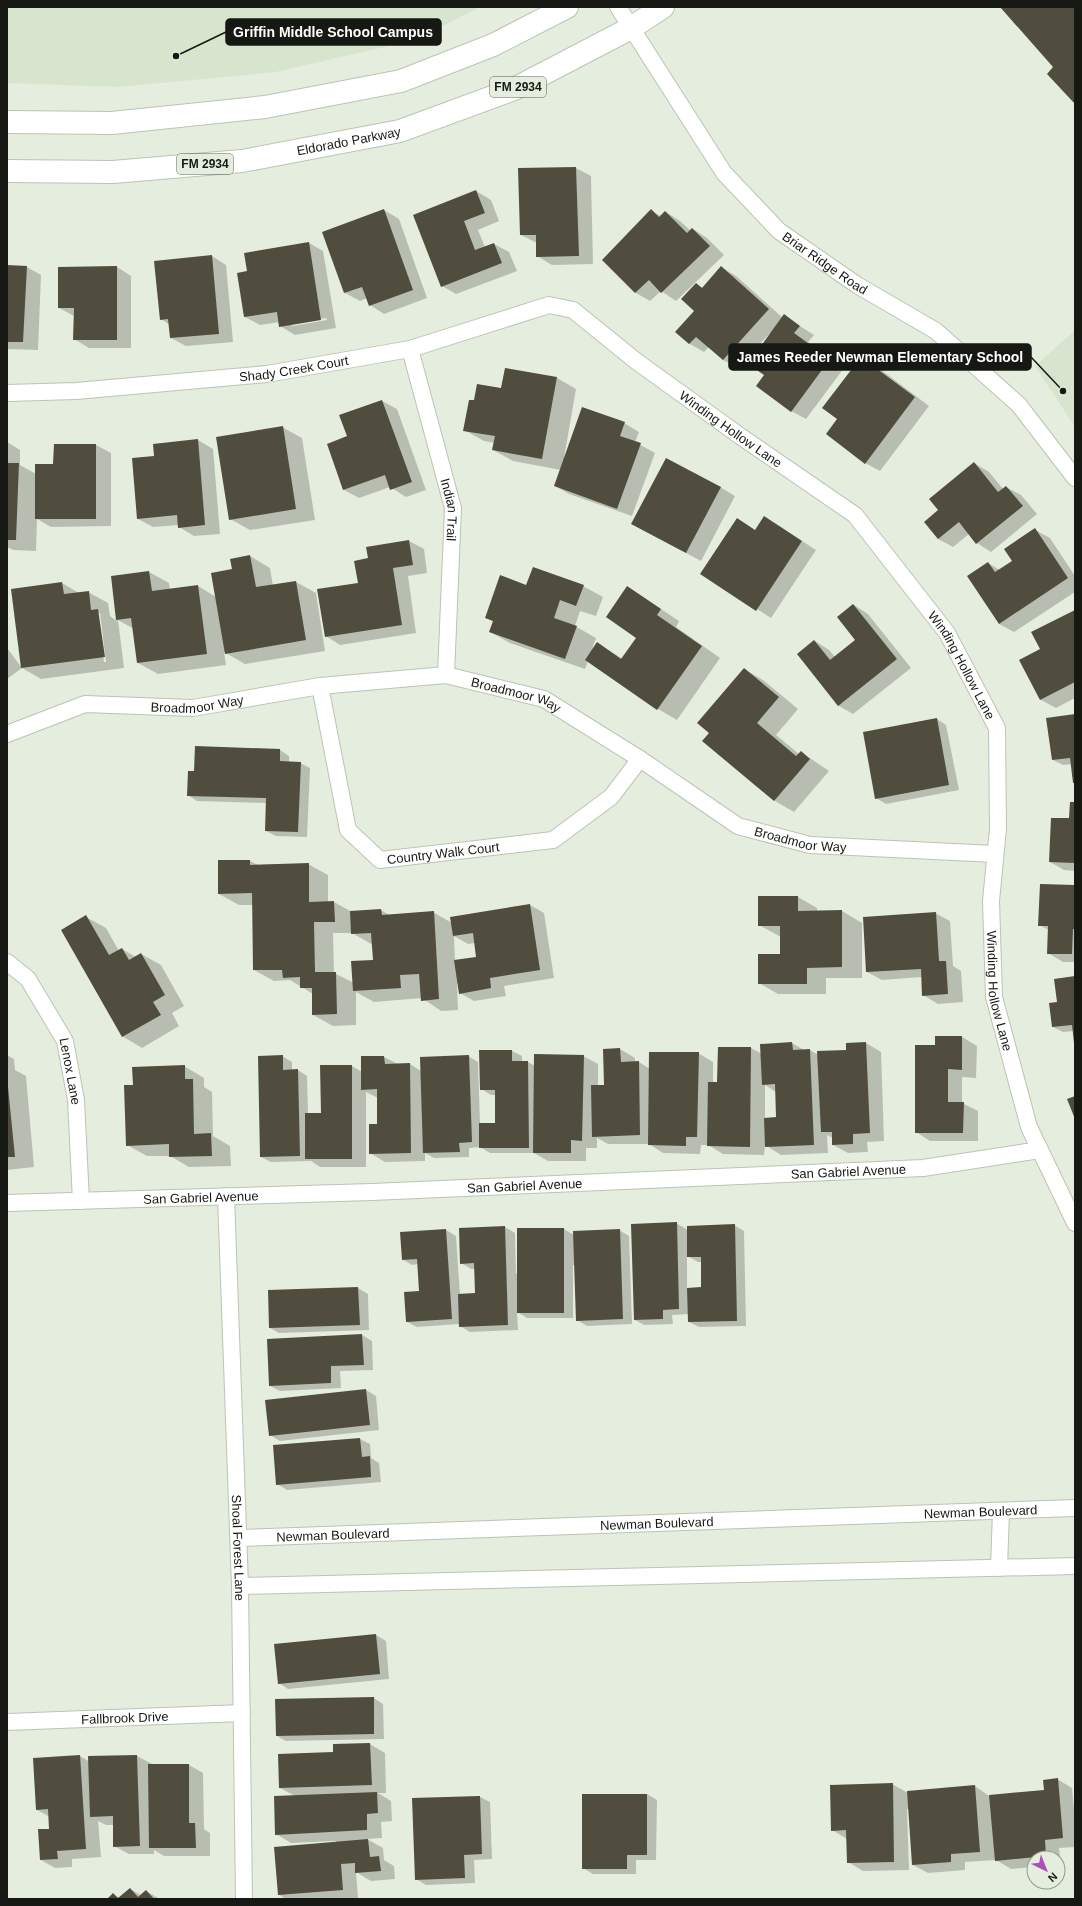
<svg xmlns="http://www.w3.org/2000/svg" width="1082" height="1906" viewBox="0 0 1082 1906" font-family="Arial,sans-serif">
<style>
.built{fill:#d8e5ce}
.shadow{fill:#0003;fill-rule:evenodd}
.building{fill:#514d3e}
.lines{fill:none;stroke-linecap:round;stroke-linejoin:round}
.street-casing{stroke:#bbc4b3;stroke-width:18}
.primary-casing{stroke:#bbc4b3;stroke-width:24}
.street{stroke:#fff;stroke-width:16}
.primary{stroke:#fff;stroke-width:22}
.labels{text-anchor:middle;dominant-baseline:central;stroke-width:4;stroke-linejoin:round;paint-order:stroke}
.shield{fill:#e5eede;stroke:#545950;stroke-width:1}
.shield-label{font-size:12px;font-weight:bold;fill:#161913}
.street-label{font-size:13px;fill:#161913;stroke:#e5eede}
.leader{fill:none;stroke:#161913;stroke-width:1.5}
.callout-dot{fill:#161913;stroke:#e5eede;stroke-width:1.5}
.callout{fill:#161913;stroke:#161913;stroke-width:1.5}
.callout-label{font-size:14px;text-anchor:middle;font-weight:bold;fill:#fff}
</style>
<rect width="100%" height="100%" fill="#e5eede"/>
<path class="built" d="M7,7H481L415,40L276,72L119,87L7,83Z
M1075,330V427L1035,366Z"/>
<path class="shadow" d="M576,168L591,176L593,264L552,265L537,256V243L521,235L519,169Z
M476,191L491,200L499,221L478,230L485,247L494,244L509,252L517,271L456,294L442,286L414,215Z
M384,210L399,219L427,298L384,314L370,305L367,298L360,301L345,293Z
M651,211L661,216L666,212L680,221L691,231L693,229L707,238L724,255L676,301L661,291L650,301L636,293L603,260Z
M309,243L323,251L336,328L295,335L280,326V322L260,325L245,317L248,272ZM326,318L327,320L292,326V324Z
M212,256L226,265L233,342L186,346L171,338L170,325L161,319Z
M7,266L27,267L41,275L38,350L7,349Z
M117,267L131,276V348H89L74,339V316L59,308Z
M721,267L736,276L783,318L784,316L814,335L808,342L844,368L806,419L791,411L770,333L738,368L723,360L709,347L704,352L690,344L676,332L695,311L696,284L703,288Z
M861,358L876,366L929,406L880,471L865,463Z
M505,369L557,378L576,389L564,458L624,423L639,432L635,442L655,453L632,516L569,494L555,486L561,470L513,461L493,450L495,443L484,441L464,430L474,402L501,390Z
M382,401L397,409L426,490L406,497L390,487L359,498L344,490L328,444L348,437L340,416Z
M282,427L302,438L315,520L250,530L230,519Z
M198,440L213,449L220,534L194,536L179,527V525L153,527L138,519L155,457Z
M7,442L20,450V465L36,474L54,465L55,445H96L111,453V526L51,527L37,519L36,551L13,550L7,547Z
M974,463L989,472L1003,489L1006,487L1021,495L1037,514L991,552L977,543L969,534L953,547L938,539L925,522L939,511Z
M720,487L735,496L701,561L647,532Z
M779,526L816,550L771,618L702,574L756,531Z
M1035,530L1050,538L1075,576V592L1014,632L999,624L988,563L1000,570L1013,561Z
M409,541L424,549L427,573L408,576L416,633L340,645L326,636L359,584L369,559Z
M250,556L270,568L273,586L296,582L316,593L325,651L245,664L224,652L226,665L158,674L138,663L134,629L118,620L124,668L41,679L22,668L62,583L79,593L88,592L108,603L110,616L117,621L112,577L149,572L169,583L170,590L198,586L216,597L233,570ZM98,613H100L106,662H104Z
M527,586H583L603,597L596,616L580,611L575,626L596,638L592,649L597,643L623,659L638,638L628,587L679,621L676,627L720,658L677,720L658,709L588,661L585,669L510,643L490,632L494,622L486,617Z
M854,605L868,614L911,668L853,714L839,706L798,655L815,641L829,650L835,657L856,640Z
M1075,611V698L1056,708L1041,700L1021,660L1041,649Z
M7,648L22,668L7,679Z
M744,669L763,680L798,709L776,735L799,754L801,752L829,771L794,812L775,801L704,741L711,733Z
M1075,715V783L1072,764L1063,765L1053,760Z
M937,719L946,725L959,790L886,804L876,798Z
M280,750L289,756V762L300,763L310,768L307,837L276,836L266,831L267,803L197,801L188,795L195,772Z
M1075,803V871L1064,870L1050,862L1070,819Z
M250,861L258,865L308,864L328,875V902H334L352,912L381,910L389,915L433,912L452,923L530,905L544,913L554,978L504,986L506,996L474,1001L460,993L458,983L457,984L458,1010L441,1011L422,998L374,1002L356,992V1025L333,1026L313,1015V994L290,980L274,981L254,970L253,905H239L219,894ZM333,933H352L373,945L374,961L354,983L334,973ZM454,936L468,944L475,943L478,958L455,961Z
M1075,886V962H1063L1048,953L1049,930L1039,925Z
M798,897L817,908V911H842L862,923V978H826V994H778L759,983L781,955V937L759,925Z
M935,913L950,921L953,966L961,971L963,1002L938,1004L923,995L922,977L882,980L867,972Z
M86,917L106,928L119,951L122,949L136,957L141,954L161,965L184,1006L172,1013L179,1026L142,1048L122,1036Z
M1075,977V1041L1074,1031L1063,1032L1053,1027L1058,1003Z
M936,1037H962L977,1046L976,1078L962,1077V1103L978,1111V1141H930L916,1132L936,1046Z
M792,1043L804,1050H810L818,1055L847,1051V1044L866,1043L881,1052L884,1141L867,1142L868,1152L848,1153L833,1145V1138L827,1135L828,1153L781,1155L765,1145L764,1155L723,1154L708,1145H701L700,1154L663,1153L649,1144H608L597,1138V1148H586V1161H548L534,1153H490L480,1147L469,1148V1157L434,1158L425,1153V1161L385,1162L370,1153L378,1125V1098L366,1092V1167H320L311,1161L271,1162L261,1157L282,1056L292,1062V1070H298L307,1076L308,1114H322L352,1066L362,1072L384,1057L398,1064H410L421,1071L468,1056L478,1062L480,1124H496V1095H491L481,1089L480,1051H512L522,1056V1062H528L535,1066L583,1056L598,1064V1086H605L620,1049L635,1058V1062H639L650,1069L698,1053L713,1062V1083H718L751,1048L762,1054ZM765,1085L776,1092L777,1118L765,1119Z
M7,1055L14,1059L15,1070L26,1076L34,1167L7,1170Z
M184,1066L204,1078V1087L212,1092L213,1136L230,1146L231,1166L189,1167L170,1156H147L127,1145Z
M676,1223L688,1230L734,1225L744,1231L746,1326L699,1327L689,1322V1314L672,1315L673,1324L644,1325L635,1320ZM687,1256L698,1262H702V1288L687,1289Z
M505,1227L515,1233L516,1274L564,1229L574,1235L619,1230L629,1236L632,1324L587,1326L577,1320L575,1265H573V1318H527L517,1312L518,1330L470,1332L460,1326V1324L417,1327L407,1322L420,1292L418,1264L412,1265L402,1259L446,1230L456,1236L460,1295L476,1294V1269H471L461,1263Z
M358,1288L368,1294L369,1330L279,1333L270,1328L269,1291Z
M362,1335L372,1341L373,1370L340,1371L341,1388L280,1391L270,1386L268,1340Z
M366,1390L376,1396L379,1430L280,1441L270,1435Z
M360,1439L370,1444L371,1458L379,1463L381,1482L287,1490L277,1484Z
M376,1635L386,1641L389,1679L288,1689L279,1683Z
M374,1698L383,1704L384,1739L286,1741L277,1736Z
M370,1744L385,1753L386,1793H378L391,1801L392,1821L381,1822L382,1838L367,1839L383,1848L384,1860L394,1866L395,1879L371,1881L356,1872L358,1898L286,1899L278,1894L336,1842V1841L291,1843L276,1834L295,1796L280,1788L334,1753Z
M80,1756L90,1762V1757L137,1756L152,1764L189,1765L203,1773L204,1829L210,1833V1856H164L154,1850V1854H129L114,1846V1825H106L98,1821L101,1857L72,1859V1867L55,1868L41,1860L50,1830V1817L37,1810Z
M1057,1779L1072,1788L1075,1820V1847L1059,1848L1061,1864L1058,1865V1858H1034V1867L1011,1869L996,1860L965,1862V1870L928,1873L913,1865L909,1809H907L909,1870L863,1871L848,1862L847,1839L832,1830L892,1784L908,1793L975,1786L989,1796L1045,1791Z
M647,1794L657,1800L656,1860H636V1874H593L583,1868V1795Z
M480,1797L490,1802L492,1859L474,1860L475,1883L426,1885L416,1879Z
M130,1889L141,1895L146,1891L160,1899H109L114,1895L120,1898Z"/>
<path class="building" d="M1000,7H1075V104L1047,74L1053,67Z
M576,167L579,256L536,257V235H520L518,168Z
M476,190L485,213L464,221L475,250L494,243L502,263L441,287L413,215Z
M384,209L413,290L369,306L362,287L344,293L322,232Z
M651,209L659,217L665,211L687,233L692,228L710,246L661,293L649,280L635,293L602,260Z
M309,242L321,320L279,327L277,312L244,317L237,273L247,271L244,253Z
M212,255L219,334L170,338L168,319L160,320L154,261Z
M7,265L27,266L23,342H7Z
M117,266V340H73L74,308H58V267Z
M721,266L769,309L723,360L696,337L689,344L675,332L694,311L681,299L696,283L702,288Z
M784,314L800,326L794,333L830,359L791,412L756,386L764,375L748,364Z
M861,357L915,397L865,464L826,434L837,419L822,408Z
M505,368L557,377L542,459L492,450L495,436L463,431L469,400H474L477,384L501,388Z
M382,400L412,482L390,490L385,475L343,490L327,444L347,436L339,415Z
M582,407L625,422L620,436L641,443L617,509L554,486Z
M283,426L296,509L229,520L216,437Z
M198,439L205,525L178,528L177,515L137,519L132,458L154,456L153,444Z
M54,444H96V519H35V464H53Z
M666,458L721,487L686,553L631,524Z
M974,462L998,492L1006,486L1023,506L976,544L959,522L938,539L924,522L938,510L929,499Z
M7,463H19L16,540H7Z
M764,516L802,541L756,611L700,574L737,518L755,530Z
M1035,528L1068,578L999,624L967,576L988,562L995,572L1012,561L1004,549Z
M409,540L413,565L393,568L402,625L325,637L317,589L358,583L354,561L368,558L366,547Z
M250,555L256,587L296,581L306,640L225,654L211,573L232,569L230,559Z
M533,567L584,585L576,606L560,600L554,618L577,626L565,659L489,632L493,621L485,618L500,575L526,585Z
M149,571L152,591L198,585L207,654L137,663L131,618L116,620L111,576Z
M62,582L64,594L89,591L91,610L98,609L105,657L21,668L11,589Z
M627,586L661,609L657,615L702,646L657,710L585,660L597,642L621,659L636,638L606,617Z
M853,604L897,659L838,706L797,654L814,640L830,660L855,640L837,617Z
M1075,610V682L1040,700L1019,660L1040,649L1031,632Z
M744,668L779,697L757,723L796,756L801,751L810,759L774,801L702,741L709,733L697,723Z
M1075,714V783H1073L1070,758L1052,760L1046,718Z
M937,718L949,785L875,799L863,732Z
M195,746L280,749V761L301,762L298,832L265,831L266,798L187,796L188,771H194Z
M1070,802H1075V863L1049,862L1051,818H1069Z
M218,860H250V865L309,863V902L334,901L335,922H314L315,972H336L337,1014L312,1015V988H300V977L283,978L282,970H253L252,893L218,894Z
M1040,884L1075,885V929H1073L1072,954H1047L1048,926H1038Z
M758,896H798V911L842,910V967L807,968V984H758V954H780V926H758Z
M530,904L540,970L490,978L491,988L459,994L454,960L476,957L473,933L453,936L450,917Z
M381,909L382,915L434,911L439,999L421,1001L419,974L400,975L401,988L353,991L351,961L373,960L371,933L351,934L350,911Z
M936,912L939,961H946L948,994L922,996L921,969L866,972L863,917Z
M86,915L109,955L122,948L129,960L141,953L165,995L153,1002L161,1015L122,1037L61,930Z
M1075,976V1043H1074L1072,1025L1052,1027L1049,1003L1057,1002L1054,979Z
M935,1036H962V1070L948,1069V1102H964L963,1133H915V1045H935Z
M792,1042L793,1050L810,1049L814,1145L765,1147L764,1118L776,1117L775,1084L762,1085L760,1044Z
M866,1042L870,1133L853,1134V1144L832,1145V1132H821L817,1051L846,1050V1043Z
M718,1047H751L750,1147L707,1146L708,1082H717Z
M620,1048L621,1062L639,1061L640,1135L592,1137L591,1085H604L603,1049Z
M479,1050H512V1061H528L529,1148H479V1123H495V1090H480Z
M649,1052H699L697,1137H686V1146L648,1145Z
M534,1054L584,1055L582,1141L571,1140V1153H533Z
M283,1055V1070L298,1069L300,1156L260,1157L258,1056Z
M469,1055L472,1142L459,1143L460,1152L423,1153L420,1057Z
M361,1056H384L385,1064L410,1063L411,1153L369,1154V1124H377V1089L361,1090Z
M185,1065V1079H193L194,1134L211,1133L212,1156L169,1157V1144L126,1146L124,1085H133L132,1067Z
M320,1065H352V1159H305V1113H321Z
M7,1077L15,1157H7Z
M1075,1096V1119L1067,1099Z
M677,1222L679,1309L663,1310V1319L634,1320L631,1224Z
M735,1224L737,1321L688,1322L687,1288L701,1287V1257H687V1226Z
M505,1226L508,1325L459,1327L458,1294L475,1293L474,1263L460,1264L459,1228Z
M517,1228H564V1313H517Z
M446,1229L452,1319L406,1322L404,1292L419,1291L417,1259L402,1260L400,1232Z
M620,1229L623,1319L576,1321L573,1231Z
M358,1287L360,1325L269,1328L268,1290Z
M362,1334L364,1365L331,1366V1383L269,1386L267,1339Z
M366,1389L370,1425L269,1436L265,1400Z
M360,1438L362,1457L370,1456L371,1477L276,1485L273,1445Z
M376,1634L380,1674L278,1684L274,1644Z
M374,1697V1734L276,1736L275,1699Z
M370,1743L372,1785L279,1788L278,1754L333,1752V1744Z
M80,1755L86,1849L57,1851L58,1859L40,1860L38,1829H49L48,1809L36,1810L33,1758Z
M137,1755L140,1846L113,1847V1816L90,1817L88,1756Z
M148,1764H189V1823H195L196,1848H149Z
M1058,1778L1063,1838L1045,1840L1046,1856L995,1861L989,1795L1044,1790L1043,1780Z
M893,1783L894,1862L847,1863L846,1830L831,1831L830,1785Z
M975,1785L980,1852L951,1854V1862L912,1865L907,1791Z
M377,1792L378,1813L367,1814V1830L275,1835L274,1796Z
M582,1794H647V1855H627V1869H582Z
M480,1796L482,1854L464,1855L465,1878L415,1880L412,1798Z
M368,1839L370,1857L379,1856L381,1871L355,1873V1863L341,1864L343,1890L278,1895L274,1847Z
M130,1888L138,1897L146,1890L154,1899H107L113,1893L118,1898Z"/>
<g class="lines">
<defs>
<g id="street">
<path id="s1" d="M618,7L724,173L779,231L857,285L936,331L1019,405L1075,478"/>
<path id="s2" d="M410,349L453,508L446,675"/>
<path id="s3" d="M7,393L76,391L267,374L410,349L549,305L573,310L636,361L740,436L855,515L947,633L997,728L998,829L991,901L994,997L1029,1127L1075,1223"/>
<path id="s4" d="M320,686L348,830L380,860L553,840L611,797L640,759"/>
<path id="s5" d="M7,734L85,704L193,708L320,686L446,675L544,699L640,759L738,826L810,845L995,854"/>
<path id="s6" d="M7,962L28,979L65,1041L76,1100L81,1201"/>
<path id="s7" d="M226,1196L240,1586L244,1899"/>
<path id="s8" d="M7,1203L372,1192L923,1168L1040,1150"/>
<path id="s9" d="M239,1538L1075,1508"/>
<path d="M999,1568L1001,1511"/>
<path d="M240,1586L1075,1566"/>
<path id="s10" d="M7,1722L242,1713"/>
</g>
<g id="primary">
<path d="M7,122L112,123L265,107L401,81L493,45L567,7"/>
<path id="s11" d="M7,171L113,172L242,161L400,131L514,89L631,28L663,7"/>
</g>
</defs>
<use href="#street" class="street-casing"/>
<use href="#primary" class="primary-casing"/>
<use href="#street" class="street"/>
<use href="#primary" class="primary"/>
</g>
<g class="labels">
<g class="shield">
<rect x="490" y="77" width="56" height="20" rx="3"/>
<rect x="177" y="154" width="56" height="20" rx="3"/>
</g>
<g class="shield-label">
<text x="518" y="87">FM 2934</text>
<text x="205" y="164">FM 2934</text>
</g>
<g class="street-label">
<text stroke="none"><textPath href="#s11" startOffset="344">Eldorado Parkway</textPath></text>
<text stroke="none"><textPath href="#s1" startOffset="333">Briar Ridge Road</textPath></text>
<text stroke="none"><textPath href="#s3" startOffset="288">Shady Creek Court</textPath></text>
<text stroke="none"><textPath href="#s3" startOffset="774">Winding Hollow Lane</textPath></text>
<text stroke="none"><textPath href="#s2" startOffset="166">Indian Trail</textPath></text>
<text stroke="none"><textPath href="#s3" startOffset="1110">Winding Hollow Lane</textPath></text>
<text stroke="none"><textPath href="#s5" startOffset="520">Broadmoor Way</textPath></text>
<text stroke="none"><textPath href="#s5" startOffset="196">Broadmoor Way</textPath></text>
<text stroke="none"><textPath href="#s5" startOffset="844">Broadmoor Way</textPath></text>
<text stroke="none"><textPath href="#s4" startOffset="254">Country Walk Court</textPath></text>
<text stroke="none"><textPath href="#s3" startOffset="1446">Winding Hollow Lane</textPath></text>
<text stroke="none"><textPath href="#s6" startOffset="130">Lenox Lane</textPath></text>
<text stroke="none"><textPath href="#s8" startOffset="842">San Gabriel Avenue</textPath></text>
<text stroke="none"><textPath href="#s8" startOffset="518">San Gabriel Avenue</textPath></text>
<text stroke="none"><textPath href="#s8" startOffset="194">San Gabriel Avenue</textPath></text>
<text stroke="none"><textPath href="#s9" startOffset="742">Newman Boulevard</textPath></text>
<text stroke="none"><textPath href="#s9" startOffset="418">Newman Boulevard</textPath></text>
<text stroke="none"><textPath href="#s9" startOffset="94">Newman Boulevard</textPath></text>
<text stroke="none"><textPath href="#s7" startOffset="352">Shoal Forest Lane</textPath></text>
<text stroke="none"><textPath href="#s10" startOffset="118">Fallbrook Drive</textPath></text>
</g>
</g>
<path class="leader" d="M176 56L226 32M1063 391L1031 357"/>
<g class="callout-dot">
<circle cx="176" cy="56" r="4"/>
<circle cx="1063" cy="391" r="4"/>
</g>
<g class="callout">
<rect x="226" y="19" width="215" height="26" rx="4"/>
<rect x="729" y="344" width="302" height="26" rx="4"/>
</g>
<g class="callout-label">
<text x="333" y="37">Griffin Middle School Campus</text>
<text x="880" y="362">James Reeder Newman Elementary School</text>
</g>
<rect width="1082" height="1906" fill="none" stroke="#161913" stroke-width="16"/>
<g transform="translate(1046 1870) rotate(137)"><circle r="19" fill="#e5eede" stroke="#92998d"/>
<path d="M0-3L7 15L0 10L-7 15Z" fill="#ab50bc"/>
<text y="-6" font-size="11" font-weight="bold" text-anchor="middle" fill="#161913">N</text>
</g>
</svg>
